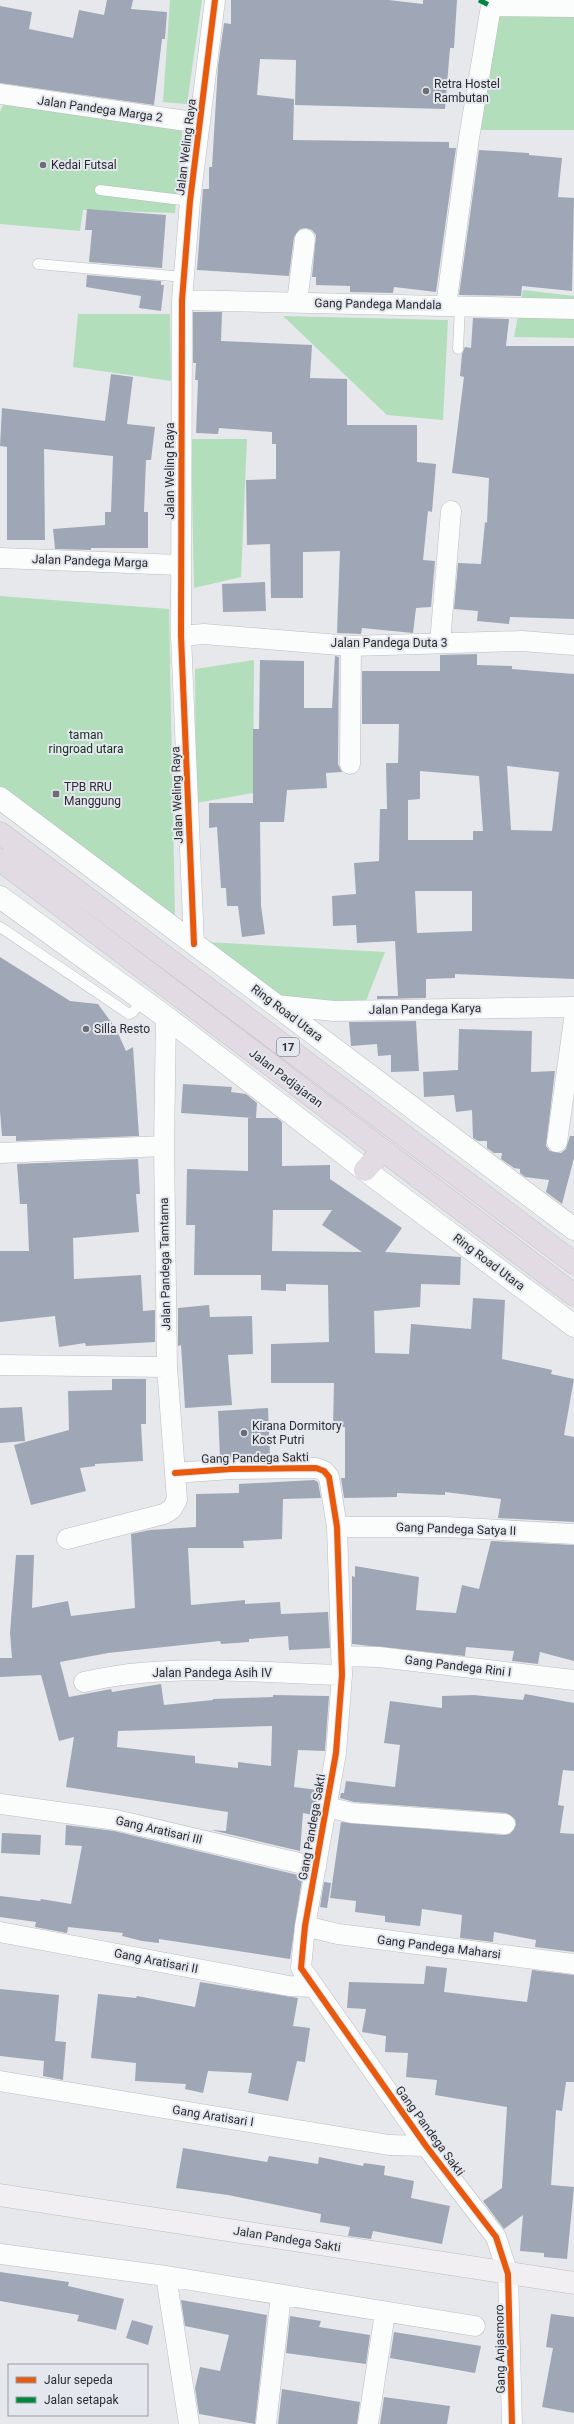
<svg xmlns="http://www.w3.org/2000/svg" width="574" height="2424" viewBox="0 0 574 2424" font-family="Roboto,sans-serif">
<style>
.green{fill:#b3debc}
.building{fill:#9fa7b6;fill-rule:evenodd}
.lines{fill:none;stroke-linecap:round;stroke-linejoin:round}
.service-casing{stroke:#bcbdc0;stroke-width:11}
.minor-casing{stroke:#bcbdc0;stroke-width:21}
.tertiary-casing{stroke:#bcbdc0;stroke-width:23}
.secondary-casing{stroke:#bcbdc0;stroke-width:23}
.trunk-casing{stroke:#c4c5c6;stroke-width:23}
.service{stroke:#fbfcfc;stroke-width:10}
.minor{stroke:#fbfcfc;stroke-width:20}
.tertiary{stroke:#fbfcfc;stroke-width:22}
.secondary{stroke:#f2eff2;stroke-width:22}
.trunk{stroke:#e3dbe3;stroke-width:22}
.quiet{stroke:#00873e;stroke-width:5;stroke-dasharray:10 5;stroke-linecap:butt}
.cycleway-casing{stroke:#e4e7ee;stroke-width:8}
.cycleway{stroke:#e8590c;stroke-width:6}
.poi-dot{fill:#6c6e71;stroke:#e4e7ee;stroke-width:1.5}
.labels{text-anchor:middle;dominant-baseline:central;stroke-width:4;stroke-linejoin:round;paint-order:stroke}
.shield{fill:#e4e7ee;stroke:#626468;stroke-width:1}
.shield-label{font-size:11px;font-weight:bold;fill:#2b2c2f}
.poi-label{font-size:12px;fill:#2b2c2f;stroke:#e4e7ee;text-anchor:start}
.street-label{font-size:12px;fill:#2b2c2f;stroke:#e4e7ee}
.park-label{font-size:12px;fill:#103117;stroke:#e4e7ee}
</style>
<rect width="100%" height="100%" fill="#e6e8ec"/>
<path class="green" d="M170,0H202L187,104L163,102Z
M493,12L574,16V130H481Z
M8,94L184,112L175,213L83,210L80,231L0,224V112Z
M523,290L574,296V338L514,337Z
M78,314H170L171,381L73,367Z
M283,316L448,320L443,420L387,415Z
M191,439H247L241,577L194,588Z
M0,596L169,609L175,917L0,787Z
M254,660L253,793L196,803L195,669Z
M205,942L385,952L366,1001L290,1004Z"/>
<path class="building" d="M107,0H133L131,9L167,12L165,39H162L154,105L0,83V6L32,12L29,29L73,38L79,10L104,15Z
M231,0H388L423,4V0H457L454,48H450L445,109L295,105L296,60L260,59L257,95L294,99L293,140L449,142V148H456L436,292L394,287L393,293L350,292V286L316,285V277H312L316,235L312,230L306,228L300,229L294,237L289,276L197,270L203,189H209V167H212L218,66L224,23L231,24Z
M479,150L529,153V155L562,158L558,197L574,198L572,291L522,286L521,296L459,295Z
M87,209L166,215L162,268L89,262L92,230H85Z
M87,275L161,281V285H164L161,311L139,308L141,296L86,287Z
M193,312H222L221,341L312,345L310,378L347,379V425H417V462L436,464L432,512L428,511L423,560L435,561L431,607L416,608L413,633L362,628L361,634L337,633L340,551L303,552V598H271L270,544L247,545L246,480L276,479V444H272V432L219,428L218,434L196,433L198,380H195L196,363H193Z
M473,318L509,319L506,346H574V619L510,617L509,624L477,621L478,611L454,609L458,563L481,564L485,522L487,523L489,478L452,473L464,377L460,376L462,354L465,347L471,348Z
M111,374L133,377L127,424L155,427L151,460H146L144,512H148V548H91V550L55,549L53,529L105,525V512H111L113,456L44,449L45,540H7V447L0,446L2,408L105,421Z
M265,582L266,611L223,612L222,584Z
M477,654V665L512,666V669L574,674V979L455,974V978L426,979V998L377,999V996H398L395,941L357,943L356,925L333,926L332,896L356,894L354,863L379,861L380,809H387L386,763H398L399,724H362V671H440V655ZM507,766L559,772L552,831L511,830ZM420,771L479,776L483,831H473V840H408V800L420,799ZM415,891H472V931L417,933Z
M335,656L339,657L338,764L342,772L326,773L327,788L287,790L284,822H260L261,906L265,934L242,937L238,906H227L226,888H221L217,827L209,828V803H253V729H259L260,660L304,661V708H332Z
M0,957L70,1001L98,1004L116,1029L126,1051L133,1047L139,1136L16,1141V1136H2L0,1111Z
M416,1021L419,1071L391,1072V1055L378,1056L377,1044L351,1046L349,1022Z
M459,1029L532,1031L531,1072L555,1071L546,1146L550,1151L561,1153L566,1149L570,1136H574V1158L562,1204L546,1192L549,1180L525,1177L520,1173V1169L514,1168L501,1159L502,1153H494L487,1148V1141H478L473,1138L472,1110L456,1112L454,1095L424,1097L423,1072L458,1070Z
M183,1084L232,1087L231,1092L246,1094L257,1103L256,1118H277L282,1122V1166L330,1165V1179L402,1228L385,1252L461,1257L460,1285L421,1284L420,1307L374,1311L375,1353L409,1354L411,1324L471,1329L473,1298L505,1300L502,1359L552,1370L551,1374L574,1379L564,1435L574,1437V1522L498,1518L501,1499L445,1492V1495L397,1493V1497L344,1498L341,1478H345V1427H333L334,1383H271V1344L329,1342L328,1285L286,1284V1291L261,1290V1275H194L195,1225H186L187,1169L248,1171V1118H253L181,1113ZM273,1210H332L322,1225L362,1252L272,1251Z
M138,1159L140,1194H136L139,1232L73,1238L74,1279L141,1275L143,1311L155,1310V1342L86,1346L85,1343L59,1347L55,1316L0,1322V1251H29L27,1204H20L17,1164Z
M209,1305L210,1317L252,1316L253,1354L228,1355L232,1405L185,1408L181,1345L178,1346V1308Z
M112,1379H146V1424H141L143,1461L95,1464V1466L80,1468L86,1491L31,1505L14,1445L69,1430L68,1391L112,1390Z
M22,1407L25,1441L0,1443V1408Z
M268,1408L270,1456L220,1458L218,1411Z
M314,1480L318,1482L321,1498L283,1499L282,1539L243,1541L244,1548H188L191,1605L245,1600V1604L280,1602L281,1614L328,1612L330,1648L289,1650L288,1636L249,1639V1642L221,1644L220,1641L108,1653L60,1662L69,1697L111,1689L112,1692L161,1684L164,1705L213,1700V1699L273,1697V1695L329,1696L325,1751L298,1750L294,1787L318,1790L313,1815L303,1813L300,1851L211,1830L226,1831L228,1812L66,1787L74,1737L59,1741L41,1675L0,1677V1658H12L10,1633L16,1555H34L32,1608L68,1601L71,1616L135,1608L131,1534L150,1530L196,1527V1494L239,1493V1484ZM272,1726L271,1766L238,1762V1768L195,1763V1756L117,1747L118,1731Z
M491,1541L574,1545V1661L540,1652L538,1664L512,1661L514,1651L466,1647L465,1656L352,1644V1576L355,1577V1566L419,1577L416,1610L456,1613L462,1585L479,1589Z
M525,1694L574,1703V1771L563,1770L558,1805L564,1806L560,1833L574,1834V1952L535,1947L536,1940L494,1932L493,1942L460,1938L462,1915L422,1909L420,1926L385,1922V1916L355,1912L356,1901L330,1898L341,1822L504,1835L510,1834L516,1825L515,1819L506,1813L354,1802L340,1798L341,1793H344L346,1781L395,1787L400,1745L384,1743L390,1701L442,1708V1696L474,1695L523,1700Z
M66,1825L114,1831L298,1875V1878L302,1879L290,1959L159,1939V1943L142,1941L122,1936L123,1933L68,1927L67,1933L35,1927L36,1922L0,1917V1896L40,1901L41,1899L71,1904L82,1846L65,1845Z
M2,1833L41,1835L40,1855L1,1853Z
M324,1882L331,1883L327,1908L320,1907Z
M426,1966L447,1968L444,1992L527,2002L532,1970L574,1975V2082H566L562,2111L556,2110L551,2185L574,2187L567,2259L544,2257V2253L520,2251L523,2215L504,2229L483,2201L502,2188L507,2107L435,2095L437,2080L406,2077L408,2053L385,2052L386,2036L362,2032L366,2009L347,2008L349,1982L424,1984Z
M200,1982L298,1998L293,2026L310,2028L305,2062L297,2061L288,2101L248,2093L252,2073L208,2071L203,2093L185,2089L186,2084L135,2081L136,2063L91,2058L98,1994L136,1998L137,1996L195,2007Z
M0,1989L59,1995L55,2041L66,2042L63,2080L43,2076L44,2061L0,2056Z
M183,2148L267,2162L269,2156L318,2164L319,2157L363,2166L364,2163L385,2166L384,2175L414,2181L411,2198L450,2206L442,2244L373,2231L371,2239L348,2236L350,2227L320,2222L321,2214L228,2195L176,2188Z
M0,2272L69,2282L68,2286L124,2299L116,2330L77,2321L79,2315L0,2301Z
M181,2300L267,2315L255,2424L199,2414L195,2388L200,2367L220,2371L229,2335L185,2326Z
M551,2314L574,2317V2413L542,2407L553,2348L546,2347Z
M290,2316L321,2321L319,2327L370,2335L366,2364L286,2353Z
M132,2320L153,2326L148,2345L126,2338Z
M394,2332L481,2346L475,2373L390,2358Z
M282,2389L360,2402L357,2424H278Z
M384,2397L450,2406L447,2424H380Z"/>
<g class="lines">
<defs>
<path id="service" d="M100,190L190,201
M38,264L184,277
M458,349L460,306
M0,927L129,1014L133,1012L142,999"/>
<path id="minor" d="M0,94L200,123
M182,300L574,309
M297,302L305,239
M446,306L469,138L491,6L574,7
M0,558L180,565
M181,636L204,634L351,646L522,641L574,645
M440,643L451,511
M350,764L351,646
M194,944L181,636L182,300L190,201L215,0
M276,1005L334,1011L574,1007
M557,1142L574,1020
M0,1153L164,1146
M0,1365L167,1367
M175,1473L231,1469L316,1468L324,1471L329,1477L337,1527L342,1675L336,1753L305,1926L301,1968L426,2146L496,2237L508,2274L512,2424
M337,1527H446L574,1534
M67,1539L164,1514L172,1509L177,1500L167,1367L164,1146L166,1017
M341,1656L379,1657L574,1680
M84,1682C167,1662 257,1673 342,1675
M0,1804L116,1820L316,1867
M327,1807L352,1813L505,1824
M305,1926L338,1934L574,1964
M0,1932L289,1986L312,1987
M0,2081L389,2145L426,2146
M0,2254L166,2276L475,2326
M166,2276L189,2424
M266,2424L281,2296
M368,2424L385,2313"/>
<path id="tertiary" d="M0,798L574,1229
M0,897L166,1017L365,1170L574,1326"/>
<path id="secondary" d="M0,2195L574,2283"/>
<path id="trunk" d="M0,833L574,1263
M0,860L574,1295
M365,1170L382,1151"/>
</defs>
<use href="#service" class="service-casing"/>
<use href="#minor" class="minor-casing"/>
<use href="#tertiary" class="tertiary-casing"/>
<use href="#secondary" class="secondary-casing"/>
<use href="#trunk" class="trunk-casing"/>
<use href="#service" class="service"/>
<use href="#minor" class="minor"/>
<use href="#tertiary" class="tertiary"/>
<use href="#secondary" class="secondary"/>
<use href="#trunk" class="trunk"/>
<path class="quiet" d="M479,0L491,6"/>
<defs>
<path id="cycleway" d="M194,944L181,636L182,300L190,201L215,0
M175,1473L231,1469L316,1468L324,1471L329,1477L337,1527L342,1675L336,1753L305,1926L301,1968L426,2146L496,2237L508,2274L512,2424"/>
</defs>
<use href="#cycleway" class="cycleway-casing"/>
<use href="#cycleway" class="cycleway"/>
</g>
<g class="poi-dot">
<circle cx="426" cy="91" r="4"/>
<circle cx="43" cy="165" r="4"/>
<rect x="52" y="790" width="8" height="8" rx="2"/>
<circle cx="86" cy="1029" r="4"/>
<circle cx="244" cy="1433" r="4"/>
</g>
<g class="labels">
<rect class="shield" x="277" y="1038" width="22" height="18" rx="3"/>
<g class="shield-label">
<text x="288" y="1047">17</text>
</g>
<g class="poi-label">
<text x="434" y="84">Retra Hostel<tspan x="434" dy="14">Rambutan</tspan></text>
<text x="51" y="165">Kedai Futsal</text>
<text x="64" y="787">TPB RRU<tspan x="64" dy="14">Manggung</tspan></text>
<text x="94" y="1029">Silla Resto</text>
<text x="252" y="1426">Kirana Dormitory<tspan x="252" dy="14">Kost Putri</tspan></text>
</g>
<g class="street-label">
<text transform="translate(100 109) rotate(8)">Jalan Pandega Marga 2</text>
<text transform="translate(186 147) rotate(-83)">Jalan Weling Raya</text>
<text transform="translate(378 304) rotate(1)">Gang Pandega Mandala</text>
<text transform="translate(170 471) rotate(-90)">Jalan Weling Raya</text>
<text transform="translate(90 561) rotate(2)">Jalan Pandega Marga</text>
<text x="389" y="643">Jalan Pandega Duta 3</text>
<text transform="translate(177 795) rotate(-92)">Jalan Weling Raya</text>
<text transform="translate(425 1009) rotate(-1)">Jalan Pandega Karya</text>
<text transform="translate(287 1013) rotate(37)">Ring Road Utara</text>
<text transform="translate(286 1078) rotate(37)">Jalan Padjajaran</text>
<text transform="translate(489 1262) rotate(37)">Ring Road Utara</text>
<text transform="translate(165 1264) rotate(-91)">Jalan Pandega Tamtama</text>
<text transform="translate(255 1458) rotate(-1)">Gang Pandega Sakti</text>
<text transform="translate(456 1529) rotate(2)">Gang Pandega Satya II</text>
<text transform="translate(458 1666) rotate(7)">Gang Pandega Rini I</text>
<text x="212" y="1673">Jalan Pandega Asih IV</text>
<text transform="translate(312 1827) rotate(-80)">Gang Pandega Sakti</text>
<text transform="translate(159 1830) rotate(13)">Gang Aratisari III</text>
<text transform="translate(439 1947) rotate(7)">Gang Pandega Maharsi</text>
<text transform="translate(156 1961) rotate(11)">Gang Aratisari II</text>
<text transform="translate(213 2116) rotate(9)">Gang Aratisari I</text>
<text transform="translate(430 2131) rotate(54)">Gang Pandega Sakti</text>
<text transform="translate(287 2239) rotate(9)">Jalan Pandega Sakti</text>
<text transform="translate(500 2349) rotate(-91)">Gang Anjasmoro</text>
</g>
<g class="park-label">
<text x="86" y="735">taman<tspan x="86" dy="14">ringroad utara</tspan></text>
</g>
</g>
<rect x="8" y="2364" width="140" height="52" fill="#e4e7ee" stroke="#9a9ca2"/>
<rect x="16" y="2377" width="20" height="6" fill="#e8590c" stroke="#9a9ca2"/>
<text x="44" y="2384" font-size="12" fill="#2b2c2f">Jalur sepeda</text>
<rect x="16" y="2397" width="20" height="6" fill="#00873e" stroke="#9a9ca2"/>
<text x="44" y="2404" font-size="12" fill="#2b2c2f">Jalan setapak</text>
</svg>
